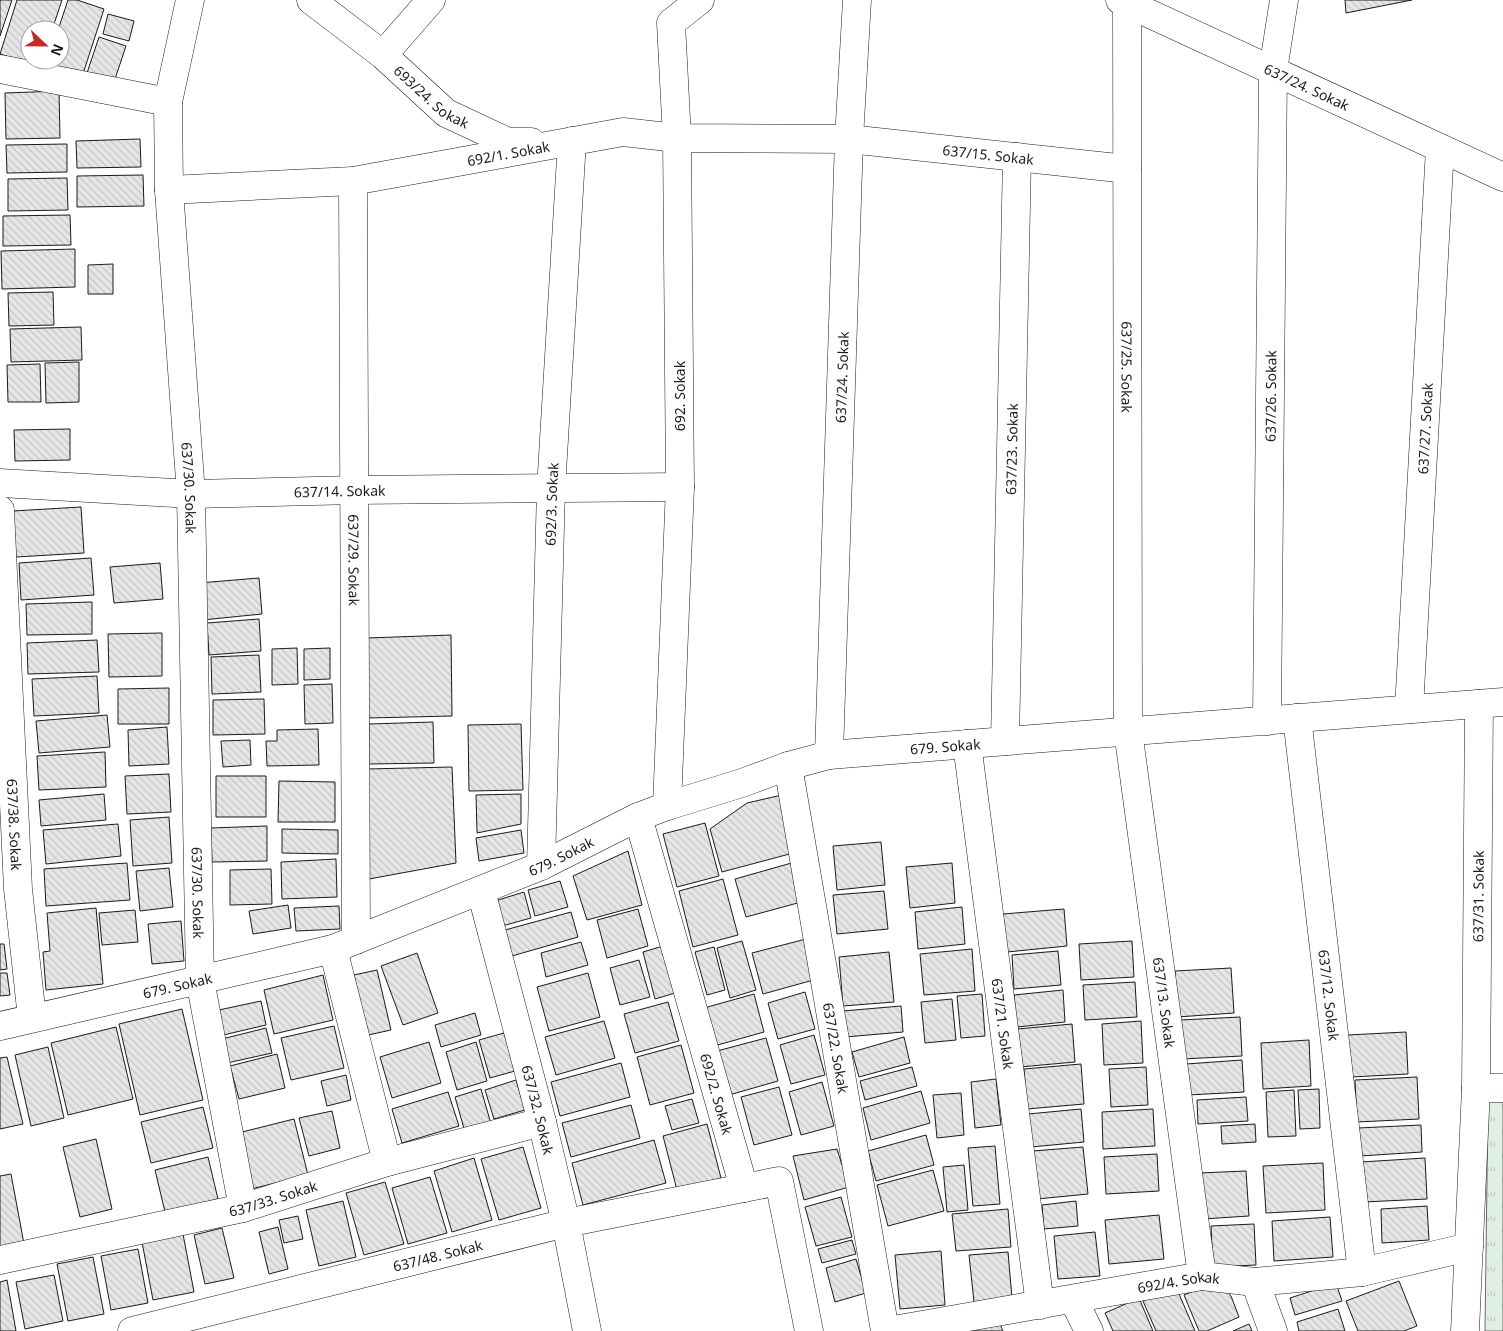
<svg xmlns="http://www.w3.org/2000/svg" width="1503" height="1331" viewBox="0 0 1503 1331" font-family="'Noto Sans',sans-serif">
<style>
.park{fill:url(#park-tufts);stroke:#6a6a6a}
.building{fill:url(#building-back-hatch);stroke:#1a1a1a}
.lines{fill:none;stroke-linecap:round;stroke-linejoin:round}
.street-casing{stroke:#1a1a1a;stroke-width:29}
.secondary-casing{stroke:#1a1a1a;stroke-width:29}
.street{stroke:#fff;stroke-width:28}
.secondary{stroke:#fff;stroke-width:28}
.labels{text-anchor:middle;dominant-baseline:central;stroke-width:4;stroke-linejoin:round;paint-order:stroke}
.street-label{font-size:14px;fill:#1a1a1a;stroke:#fff}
</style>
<defs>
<pattern id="park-tufts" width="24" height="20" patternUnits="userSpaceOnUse" patternTransform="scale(1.25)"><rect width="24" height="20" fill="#e0efe3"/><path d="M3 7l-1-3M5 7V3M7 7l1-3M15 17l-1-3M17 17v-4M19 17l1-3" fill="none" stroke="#c0ccc2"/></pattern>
<pattern id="building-back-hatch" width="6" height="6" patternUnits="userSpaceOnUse" patternTransform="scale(1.25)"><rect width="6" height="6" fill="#e6e6e6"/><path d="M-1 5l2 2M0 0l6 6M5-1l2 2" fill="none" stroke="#c5c5c5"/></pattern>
</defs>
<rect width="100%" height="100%" fill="#fff"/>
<path class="park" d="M1488,1101H1503V1331H1485Z"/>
<path class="building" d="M0,0H12L0,36Z
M17,0H62L52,30H30V60H42L40,67L0,54Z
M68,0H77L104,9L82,77L47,66L49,60H60V30H58Z
M1345,0H1412L1346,13Z
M108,14L134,21L129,41L103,34Z
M99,37L126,46L114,82L87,73Z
M59,91L60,138L6,139L5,93Z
M140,139L141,167L77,168L76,141Z
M67,144V172L7,173L6,145Z
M143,175L144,206L77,207V176Z
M67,178L68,210L8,211V179Z
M70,215L71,245L3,246V216Z
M75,249V287L2,289L1,251Z
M113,264V294H88V265Z
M53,292L54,325L9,326L8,293Z
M81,327L82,360L11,362L10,329Z
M79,362V402L46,403L45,363Z
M40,364L41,402H8L7,365Z
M70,429V460L15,461L14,430Z
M81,507L84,553L16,557L13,511Z
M91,558L94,595L21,600L19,563Z
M160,563L163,599L114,603L110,567Z
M259,578L262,614L202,620L199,583Z
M92,602V634L27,635L26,604Z
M259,619L261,651L209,655L207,623Z
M162,633V676L109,677L108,634Z
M451,635L452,716L368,718L367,638Z
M97,640L99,672L28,674L27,643Z
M297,648L298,684L272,685V649Z
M330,648V679L304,680V649Z
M259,655L261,692L212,694L211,657Z
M97,676L99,713L34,716L32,679Z
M332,684L333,723L305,724L304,685Z
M169,688V724H118V689Z
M264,699L265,734L213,735V700Z
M107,715L110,747L39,753L36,721Z
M433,722L434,763L369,764V724Z
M521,724L523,790L469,791L468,725Z
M167,727L169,764L129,766L128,730Z
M318,729L319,765L267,766L266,741H277V730Z
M250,740L251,765L223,767L221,741Z
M105,752L106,787L39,790L37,756Z
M452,767L456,863L369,879L367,769Z
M169,774L171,812L127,814L125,776Z
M216,776H266V817H216Z
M279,781L335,782V822H278Z
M104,794L106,820L41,826L39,800Z
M521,794V824L477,833L476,795Z
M782,795L797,852L722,872L710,829L747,803Z
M169,817L172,863L133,866L130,820Z
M705,823L719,876L677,887L663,834Z
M118,824L121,856L46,864L43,830Z
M267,826V861L212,862L211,828Z
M282,829L338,830V854L282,853Z
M521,830L524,853L479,861L476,838Z
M881,842L885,885L837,890L833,846Z
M628,851L642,905L587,920L573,876Z
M336,859L337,897L282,899L281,862Z
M795,862L805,901L746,917L735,879Z
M127,863L130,900L46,906L44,869Z
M952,863L955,903L910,908L906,867Z
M169,868L173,907L140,911L136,871Z
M271,869L272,904L230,905V870Z
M723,879L738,935L693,947L679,891Z
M560,881L568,907L535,916L528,890Z
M884,891L888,929L837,934L833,895Z
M524,892L531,918L502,926L495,901Z
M288,905L291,928L253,934L249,911Z
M339,906L340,929L296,931L294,908Z
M962,907L965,944L918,949L915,912Z
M96,908L103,984L46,990L43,952L50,951L47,913Z
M638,909L648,946L607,958L597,920Z
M1064,909L1067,946L1007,952L1003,914Z
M135,910L138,942L102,945L99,913Z
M571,912L578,937L512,956L505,930Z
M181,921L184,961L152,964L148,924Z
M806,939L817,979L763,994L752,953Z
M742,941L756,990L730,998L717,948Z
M1132,941L1134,977L1081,980L1079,944Z
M581,942L588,965L546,977L541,953Z
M0,944H4L7,969L0,970Z
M663,946L675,993L655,999L643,952Z
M714,947L725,990L707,995L695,952Z
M972,949L975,991L924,995L920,954Z
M1058,951L1061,985L1014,989L1012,955Z
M889,952L894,1002L843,1006L839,957Z
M417,953L438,1013L403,1025L381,966Z
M639,960L650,997L620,1005L610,968Z
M1231,968L1234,1013L1177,1017L1175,971Z
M377,970L391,1030L368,1035L354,975Z
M0,973H7L10,995L0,996Z
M588,973L600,1017L549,1031L537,987Z
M323,975L333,1020L274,1034L264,990Z
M1135,982L1137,1017L1085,1020L1083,985Z
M1063,990L1065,1022L1017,1027L1014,995Z
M805,992L815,1029L778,1039L768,1003Z
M754,994L764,1032L714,1046L704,1008Z
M982,994L985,1036L961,1038L957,996Z
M952,999L956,1040L925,1043L921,1002Z
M261,1001L266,1025L219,1036L214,1011Z
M668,1002L679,1041L635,1053L624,1014Z
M901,1006L903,1032L845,1037L843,1011Z
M182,1009L203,1100L140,1115L119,1024Z
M475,1013L481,1035L441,1047L435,1025Z
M1240,1017L1242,1056L1182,1059L1180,1020Z
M604,1021L615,1058L556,1075L545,1037Z
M1141,1021L1143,1063L1104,1065L1102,1024Z
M1072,1024L1075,1062L1020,1067L1017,1029Z
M334,1026L344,1068L291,1080L281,1038Z
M116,1027L133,1099L68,1115L51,1043Z
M266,1028L272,1053L227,1063L222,1039Z
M1406,1032L1408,1074L1351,1077L1348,1035Z
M504,1033L515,1071L490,1078L479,1040Z
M814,1035L825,1075L791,1084L780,1045Z
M904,1037L910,1063L859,1077L852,1052Z
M766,1038L778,1081L729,1095L717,1051Z
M1309,1040L1311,1086L1263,1089L1261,1043Z
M429,1042L441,1083L392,1098L380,1057Z
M476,1042L487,1081L457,1090L446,1052Z
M681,1045L694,1093L650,1105L637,1057Z
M48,1047L64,1118L31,1126L15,1055Z
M277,1054L285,1088L239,1099L230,1066Z
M7,1057L23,1124L0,1129V1058Z
M1242,1060L1244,1092L1188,1095L1186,1064Z
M621,1063L630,1097L560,1116L551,1082Z
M1081,1064L1084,1104L1027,1109L1024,1069Z
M912,1067L917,1086L865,1100L860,1081Z
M1146,1067L1148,1105L1111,1107L1109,1069Z
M346,1075L351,1100L327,1106L321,1081Z
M1417,1077L1419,1119L1357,1122L1355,1080Z
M996,1079L1001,1125L975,1128L971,1082Z
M516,1080L525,1110L494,1119L485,1090Z
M822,1082L834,1126L801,1135L789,1092Z
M779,1087L792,1135L754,1145L741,1097Z
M481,1089L491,1124L465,1132L455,1097Z
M1319,1089L1320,1128L1300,1129L1298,1090Z
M1294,1090L1296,1136L1268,1137L1266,1092Z
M921,1091L930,1123L871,1140L863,1108Z
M448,1092L459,1126L402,1143L392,1109Z
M961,1093L964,1135L937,1138L933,1095Z
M1246,1097L1248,1121L1198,1124L1197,1100Z
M692,1099L699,1123L672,1130L665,1106Z
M631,1105L640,1138L571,1157L562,1123Z
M203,1107L213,1148L151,1163L141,1122Z
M1081,1109L1084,1142L1031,1147L1028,1114Z
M1153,1109L1155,1146L1103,1149L1102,1112Z
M332,1111L340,1148L309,1156L299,1118Z
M294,1119L308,1175L251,1189L238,1133Z
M707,1124L721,1178L677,1190L663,1136Z
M1255,1124L1256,1142L1222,1144L1221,1126Z
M1421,1125L1422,1152L1360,1156L1358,1128Z
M926,1135L934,1165L876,1181L868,1151Z
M96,1139L112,1209L80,1217L63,1147Z
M654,1140L666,1183L583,1205L572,1163Z
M995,1146L1000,1204L973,1206L968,1148Z
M523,1147L541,1208L499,1220L481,1159Z
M1083,1147L1088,1194L1037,1199L1033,1151Z
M837,1149L849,1187L804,1200L793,1156Z
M1157,1154L1159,1191L1106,1194L1104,1157Z
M208,1157L218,1199L165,1212L155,1170Z
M474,1158L492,1220L452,1232L434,1171Z
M1425,1158L1427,1199L1363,1202L1361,1162Z
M1323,1163L1325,1210L1266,1213L1263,1166Z
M964,1165L968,1210L947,1212L943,1167Z
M933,1170L944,1211L888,1226L877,1185Z
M1246,1171L1249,1216L1202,1219L1199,1173Z
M11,1174L24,1244L0,1249V1176Z
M430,1177L447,1233L408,1244L392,1188Z
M385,1182L404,1244L364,1255L346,1193Z
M841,1197L852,1237L816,1246L805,1207Z
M343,1201L356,1257L319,1266L306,1210Z
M1076,1201L1078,1226L1044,1229L1042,1205Z
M1427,1206L1429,1240L1382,1243L1381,1209Z
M1008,1209L1011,1247L956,1251L952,1214Z
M1159,1215L1164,1259L1109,1264L1105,1220Z
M298,1216L303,1239L284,1243L279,1220Z
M1330,1217L1333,1257L1274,1261L1272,1221Z
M1254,1224L1256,1265L1213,1267L1211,1226Z
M278,1227L288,1269L269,1274L259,1232Z
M222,1228L234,1278L205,1284L194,1235Z
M1095,1232L1100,1276L1058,1279L1054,1236Z
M183,1234L194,1292L153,1300L142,1242Z
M852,1240L856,1254L822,1263L818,1249Z
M138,1249L148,1303L111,1310L101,1256Z
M941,1251L945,1305L900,1309L895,1255Z
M1008,1252L1012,1298L974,1302L969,1255Z
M93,1257L104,1314L68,1321L57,1264Z
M856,1259L866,1293L835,1302L826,1268Z
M54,1275L63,1321L25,1329L16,1282Z
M7,1280L16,1331H0V1282Z
M1218,1281L1231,1296L1239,1317L1207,1331H1199L1184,1295Z
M1399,1281L1417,1326L1404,1331H1358L1346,1301Z
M1336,1283L1342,1301L1295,1315L1290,1298Z
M1176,1287L1195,1331H1156L1143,1301Z
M1139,1298L1153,1331H1113L1105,1313Z
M1338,1309L1345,1331H1299L1297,1322Z
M998,1320L1003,1331H963Z
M1249,1324L1252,1331H1233Z"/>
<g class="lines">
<defs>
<g id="street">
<path id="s1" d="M190,0L168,102L169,190L191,494L200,980L243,1208"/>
<path id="s2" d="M311,0L383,55L446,113L508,142H531"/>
<path id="s3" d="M1127,3L1128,731L1202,1276"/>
<path d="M383,55L431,0"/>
<path d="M0,69L168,102"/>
<path id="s4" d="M353,181L356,940"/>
<path id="s5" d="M169,190L353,181L623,132L677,138L849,139L1127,169"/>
<path id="s6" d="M0,483L191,494L355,490L680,487"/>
<path id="s7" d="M0,510L18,889L32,1018"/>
<path id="s8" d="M1409,709L1440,148"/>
<path id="s9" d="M1297,718L1362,1272"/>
<path id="s10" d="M1267,721L1273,70L1284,0"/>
<path id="s11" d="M1005,741L1017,157"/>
<path id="s12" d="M967,744L1040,1305"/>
<path id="s13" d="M788,766L885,1331"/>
<path d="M667,806L680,487L677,138L671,23L700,0"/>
<path id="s14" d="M638,817L744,1188"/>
<path id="s15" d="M541,866L551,489L572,141"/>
<path id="s16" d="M481,891L542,1122L566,1223L587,1331"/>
<path d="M333,949L387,1162"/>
<path d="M1476,1088H1503"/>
<path id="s17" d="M0,1260L243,1208L387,1162L542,1122"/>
<path d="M1255,1282L1273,1331"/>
<path d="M1073,1299L1089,1331"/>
<path id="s18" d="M132,1331L566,1223L779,1181L809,1331"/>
<path id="s19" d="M888,1331L1202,1276L1255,1282L1362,1272L1469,1247"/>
<path id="s20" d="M1465,1331L1476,1088L1479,704"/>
</g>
<g id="secondary">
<path id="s21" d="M1120,0L1503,177"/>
<path id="s22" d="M829,755L849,139L857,0"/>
<path id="s23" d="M0,1026L333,949L541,866L638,817L667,806L742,783L788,766L829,755L1503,702"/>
</g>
</defs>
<use href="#street" class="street-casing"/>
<use href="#secondary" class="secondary-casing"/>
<use href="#street" class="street"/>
<use href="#secondary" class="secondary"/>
</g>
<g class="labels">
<g class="street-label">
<text stroke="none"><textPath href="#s21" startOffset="206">637/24. Sokak</textPath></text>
<text stroke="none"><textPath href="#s2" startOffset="155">693/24. Sokak</textPath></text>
<text stroke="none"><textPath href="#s5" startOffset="342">692/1. Sokak</textPath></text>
<text stroke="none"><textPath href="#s5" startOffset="825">637/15. Sokak</textPath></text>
<text stroke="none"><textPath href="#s3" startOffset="364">637/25. Sokak</textPath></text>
<text stroke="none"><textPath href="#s22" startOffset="378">637/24. Sokak</textPath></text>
<text transform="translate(679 396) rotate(-90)">692. Sokak</text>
<text stroke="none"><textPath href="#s10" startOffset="325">637/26. Sokak</textPath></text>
<text stroke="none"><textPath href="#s8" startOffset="281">637/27. Sokak</textPath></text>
<text stroke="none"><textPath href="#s11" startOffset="292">637/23. Sokak</textPath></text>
<text stroke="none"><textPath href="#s1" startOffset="491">637/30. Sokak</textPath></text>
<text stroke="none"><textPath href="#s6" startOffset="340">637/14. Sokak</textPath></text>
<text stroke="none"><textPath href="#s15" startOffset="362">692/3. Sokak</textPath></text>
<text stroke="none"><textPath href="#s4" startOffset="379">637/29. Sokak</textPath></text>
<text stroke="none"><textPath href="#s23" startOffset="992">679. Sokak</textPath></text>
<text stroke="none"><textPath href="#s7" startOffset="315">637/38. Sokak</textPath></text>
<text stroke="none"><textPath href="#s23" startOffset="588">679. Sokak</textPath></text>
<text stroke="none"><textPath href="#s1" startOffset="896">637/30. Sokak</textPath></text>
<text stroke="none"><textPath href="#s20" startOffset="435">637/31. Sokak</textPath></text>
<text stroke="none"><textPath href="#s23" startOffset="182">679. Sokak</textPath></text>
<text stroke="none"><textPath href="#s9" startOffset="279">637/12. Sokak</textPath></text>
<text stroke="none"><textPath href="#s3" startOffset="1002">637/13. Sokak</textPath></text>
<text stroke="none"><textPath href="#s12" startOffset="282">637/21. Sokak</textPath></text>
<text stroke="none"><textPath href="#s13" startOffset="286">637/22. Sokak</textPath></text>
<text stroke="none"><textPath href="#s14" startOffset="288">692/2. Sokak</textPath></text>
<text stroke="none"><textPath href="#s16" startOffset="226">637/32. Sokak</textPath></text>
<text stroke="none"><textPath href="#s17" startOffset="280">637/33. Sokak</textPath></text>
<text stroke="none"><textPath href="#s18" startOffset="315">637/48. Sokak</textPath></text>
<text stroke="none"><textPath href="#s19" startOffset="295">692/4. Sokak</textPath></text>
</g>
</g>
<g transform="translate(45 45) rotate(112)"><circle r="24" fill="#ffffff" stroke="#a3a3a3"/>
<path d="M0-4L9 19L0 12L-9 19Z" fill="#c62828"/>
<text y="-8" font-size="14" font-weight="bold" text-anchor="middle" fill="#1a1a1a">N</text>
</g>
</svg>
